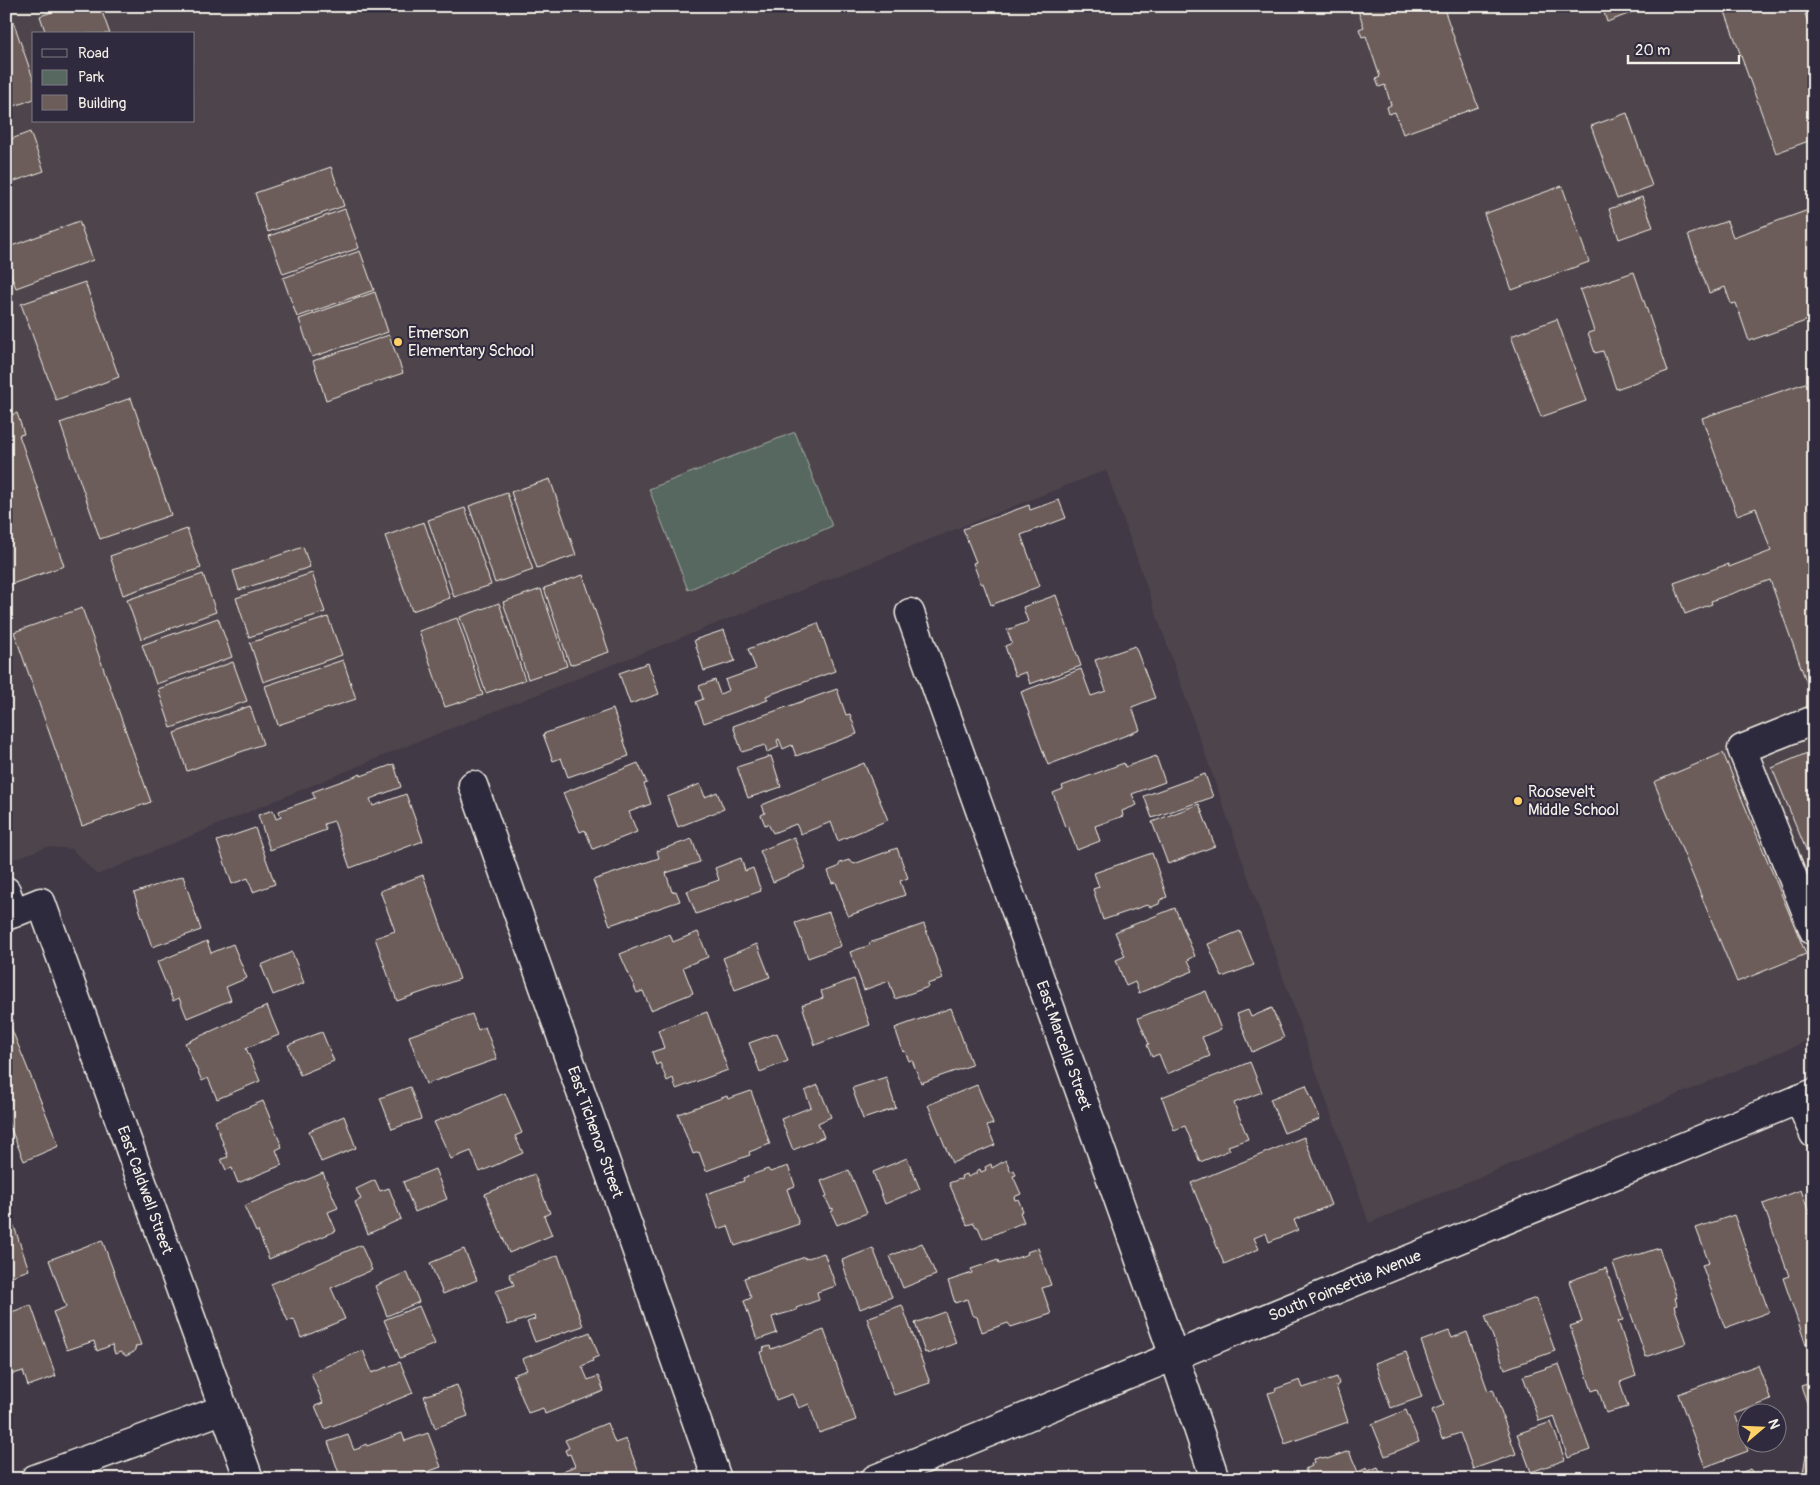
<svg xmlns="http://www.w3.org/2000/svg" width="1820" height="1485" viewBox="0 0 1820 1485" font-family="Pangolin,sans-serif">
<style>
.built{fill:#4e444c;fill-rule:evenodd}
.green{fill:#566860;stroke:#a5aca4}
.building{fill:#6c5d5a;stroke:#f4f1e8}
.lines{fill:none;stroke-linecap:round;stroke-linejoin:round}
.minor-casing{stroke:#f4f1e8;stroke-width:31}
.minor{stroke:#2f2a3d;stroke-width:28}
.poi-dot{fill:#ffd166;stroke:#2f2a3d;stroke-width:2}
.labels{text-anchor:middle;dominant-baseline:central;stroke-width:4;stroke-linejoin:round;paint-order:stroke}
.poi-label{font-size:16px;fill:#f4f1e8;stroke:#2f2a3d;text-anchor:start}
.street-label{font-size:16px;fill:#f4f1e8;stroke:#2f2a3d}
</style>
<rect width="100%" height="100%" fill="#413946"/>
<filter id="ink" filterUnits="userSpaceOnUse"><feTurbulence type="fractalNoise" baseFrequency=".02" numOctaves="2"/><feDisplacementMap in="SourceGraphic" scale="10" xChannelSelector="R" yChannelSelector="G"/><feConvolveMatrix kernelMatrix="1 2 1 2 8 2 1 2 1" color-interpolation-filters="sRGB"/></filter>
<g filter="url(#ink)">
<path class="built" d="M6,6H1814V1038L1369,1223L1106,470L414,743L97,875L72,849L47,847L6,862ZM34,34H194V121H34Z"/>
<path class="green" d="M795,432L832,526L688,590L649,489Z"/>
<path class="building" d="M70,6H100L110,34H46L40,16Z
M1351,6H1443L1478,107L1403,134L1395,112L1389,114L1387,107L1391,105L1385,85L1379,87L1376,79L1380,77L1366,36L1362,37L1359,29L1364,27L1357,8L1353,9Z
M1602,6H1649L1607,22Z
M1723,6H1814V11L1805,14L1814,37V139L1776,153Z
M13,21L34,81V99L6,109V24Z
M1627,113L1652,186L1617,199L1591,126Z
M30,132L44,171L6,184V141Z
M331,167L344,206L268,232L255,193Z
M1562,186L1589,262L1512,290L1484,214Z
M1642,197L1653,227L1619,239L1609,209Z
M1814,208V318L1749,341L1736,303L1731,304L1725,287L1709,293L1688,235L1727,221L1733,237Z
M345,209L359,248L283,274L269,236Z
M79,221L93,260L16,288L6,262V248Z
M360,251L374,290L297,317L283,278Z
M1634,272L1668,371L1616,389L1603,351L1595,353L1588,333L1594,331L1580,290Z
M85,282L119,377L56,400L21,304Z
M375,292L388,332L312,357L299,319Z
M1557,319L1586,401L1541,417L1511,336Z
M389,335L403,373L326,400L313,361Z
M1814,380V694L1811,695L1770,580L1711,601L1712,604L1685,614L1674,583L1728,564L1729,567L1771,551L1756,508L1737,515L1702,418Z
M131,398L171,515L100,539L60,423Z
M6,402L11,415L17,413L24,434L19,435L64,566L6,586Z
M550,479L576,555L537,568L511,492Z
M507,493L533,570L495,583L469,506Z
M1059,500L1066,518L1021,535L1040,586L991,605L983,583L981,584L973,563L976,562L963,529L1029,505L1030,510Z
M465,508L491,585L454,597L428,520Z
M424,522L450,598L412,611L385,536Z
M187,529L201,568L123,595L110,556Z
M303,547L310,567L239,590L233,571Z
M312,573L325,612L249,637L236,598Z
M203,574L216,612L141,639L127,600Z
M583,575L609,652L570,665L544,588Z
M541,589L567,666L528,679L503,602Z
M1056,595L1081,666L1030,684L1026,672L1015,676L1005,646L1012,643L1007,630L1028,622L1023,607Z
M499,603L525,680L486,693L460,617Z
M82,608L151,802L82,826L14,632Z
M328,617L342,655L263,682L250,643Z
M218,618L232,657L156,684L142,645Z
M457,618L483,695L445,707L419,631Z
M818,623L835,671L766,696L768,700L704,723L696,702L703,699L699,686L715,680L720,694L729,690L725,680L756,669L748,649Z
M724,630L735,661L704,671L694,640Z
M1135,646L1155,698L1132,707L1140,730L1048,765L1021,692L1081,669L1091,696L1106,691L1095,660Z
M343,660L356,699L278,725L265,686Z
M233,662L247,701L171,728L158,689Z
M648,663L659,694L630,704L619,673Z
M837,689L846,715L850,714L857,734L796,756L792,745L783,749L779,739L777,740L779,747L767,752L765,745L742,752L733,726Z
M250,706L263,744L187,771L174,733Z
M613,709L629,756L568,777L561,758L553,761L543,734Z
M1814,750V857L1810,859L1772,768Z
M1723,753L1806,954L1737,982L1654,782Z
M771,756L781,787L748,798L737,767Z
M1156,756L1165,782L1132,794L1137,805L1122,811L1123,816L1095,826L1100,841L1077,850L1068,826L1065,827L1053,793L1063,789L1062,786L1124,763L1125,767Z
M638,763L647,783L644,784L651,804L629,812L637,832L593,849L585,830L580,832L563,793Z
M864,763L888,820L838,841L831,822L801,834L796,824L773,833L768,824L765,825L761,815L765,813L762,805Z
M394,764L401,787L370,799L373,806L406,794L423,841L350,868L334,821L324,824L326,830L270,850L258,815L273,810L276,819L281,817L279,811L315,798L312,792L361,774V776Z
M1205,774L1213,797L1152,818L1144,796Z
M700,784L705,797L717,792L724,809L678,827L667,797Z
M1199,804L1215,846L1168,864L1152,822Z
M255,828L275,884L253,892L248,878L232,884L217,841Z
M794,837L806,868L773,882L760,851Z
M692,839L700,862L666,873L672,892L676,891L680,901L610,925L593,880L659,858L657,851Z
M897,848L908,878L900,881L905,895L848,916L836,882L832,883L828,871L838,867L840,863L849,860L854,864Z
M1152,853L1167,897L1160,900L1159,904L1151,907L1147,905L1103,920L1093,889L1099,887L1094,873Z
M741,858L745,871L753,868L761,891L696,914L687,891L719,880L715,868Z
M423,875L460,979L397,1001L375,938L395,931L380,891Z
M183,876L201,930L152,947L134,893Z
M1175,908L1195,956L1188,960L1193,971L1139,993L1135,982L1126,986L1116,960L1125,956L1115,932Z
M829,912L841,946L808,958L795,923Z
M924,924L943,979L927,984L928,987L895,999L889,981L864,990L850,952L870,945L869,943Z
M1240,931L1254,965L1222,977L1208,944Z
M698,932L708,957L683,967L693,993L651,1010L643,991L637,993L620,954L670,934L673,942Z
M207,941L211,953L233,944L247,978L226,987L231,1000L187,1018L179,998L173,1001L157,962Z
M757,944L770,977L735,990L723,958Z
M292,952L304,983L273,995L261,965Z
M854,979L870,1025L815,1045L802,1005L823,998L821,991Z
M1206,991L1221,1029L1202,1037L1210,1056L1167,1074L1159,1054L1152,1057L1147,1045L1149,1044L1138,1018Z
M267,1006L279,1035L246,1048L260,1081L217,1099L208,1078L202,1081L185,1043Z
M951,1008L972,1065L921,1083L912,1060L909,1061L905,1051L903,1052L895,1028Z
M1272,1008L1284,1038L1252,1052L1237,1014L1248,1010L1251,1017Z
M707,1012L728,1070L676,1089L673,1078L667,1081L660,1063L656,1065L652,1052L664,1048L658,1030Z
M472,1014L478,1030L485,1027L497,1059L426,1084L409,1036Z
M10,1025L59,1146L24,1161L8,1122H6V1026Z
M322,1032L334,1061L300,1075L288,1045Z
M777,1033L788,1061L760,1072L749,1043Z
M1250,1062L1262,1092L1234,1103L1248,1139L1228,1146L1230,1150L1200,1162L1185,1126L1174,1130L1162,1097Z
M886,1077L896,1108L863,1119L852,1088Z
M818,1085L831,1117L818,1123L824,1137L793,1150L781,1119L811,1107L805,1091Z
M977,1085L993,1124L987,1126L995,1145L952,1163L928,1105Z
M1306,1085L1320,1119L1284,1133L1270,1099Z
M410,1087L421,1119L392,1129L380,1098Z
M751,1091L770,1144L749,1152L750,1155L706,1171L699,1152L693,1154L678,1114L727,1096L728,1099Z
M505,1093L522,1133L515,1136L523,1153L480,1172L471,1151L451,1159L434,1122L457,1113V1114Z
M263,1101L282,1147L276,1150L282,1165L238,1183L232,1168L226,1170L221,1159L228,1157L215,1121Z
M344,1116L356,1148L321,1162L309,1131Z
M1304,1137L1331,1205L1294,1220L1298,1230L1269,1242L1266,1233L1254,1238L1259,1249L1224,1264L1191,1183Z
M907,1158L920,1189L885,1204L873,1172Z
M1006,1160L1011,1172L1014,1170L1016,1175L1013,1176L1021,1194L1014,1197L1015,1200L1018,1199L1023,1211L1020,1212L1024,1222L983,1239L978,1227H976L974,1223L967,1225L949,1183L960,1179L962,1180L961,1176L967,1174L968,1177L977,1173L976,1171L980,1169L981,1172L986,1170L985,1167L991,1164L992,1168Z
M788,1166L795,1186L787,1189L799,1224L735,1246L728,1226L718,1229L706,1194L744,1181L743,1178L768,1169L770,1172Z
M435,1169L447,1199L415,1212L403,1182Z
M849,1170L867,1213L837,1225L831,1212L833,1211V1208L831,1209L825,1197L827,1196L821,1181Z
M323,1173L338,1208L328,1212L336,1231L269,1259L258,1231L256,1232L244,1206Z
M534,1174L550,1213L544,1216L552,1235L509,1253L485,1194Z
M375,1180L380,1191L389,1188L401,1219L368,1234L355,1202L361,1199L356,1189Z
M1801,1190L1814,1226V1342L1806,1345L1783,1278L1789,1276L1763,1204Z
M1734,1215L1769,1312L1725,1328L1702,1265L1709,1263L1696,1228Z
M13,1223L29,1270L6,1278V1225Z
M102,1240L141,1345L136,1346L134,1352L126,1356L121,1352L115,1354L112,1345L97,1351L94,1341L67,1350L53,1312L66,1307L49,1260Z
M922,1243L936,1275L903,1288L890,1256Z
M361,1245L372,1270L331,1288L345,1319L301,1338L294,1319L288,1321L271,1284Z
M873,1248L892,1297L860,1309L847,1277L842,1260Z
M1038,1248L1051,1285L1042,1288L1051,1314L1011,1327L1008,1323L982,1332L977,1317L972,1315L967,1299L955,1303L948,1281L972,1273L971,1269L998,1260L999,1264L1028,1254L1027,1252Z
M1659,1248L1677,1298H1675L1677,1305L1674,1306L1687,1343L1646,1357L1613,1263Z
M464,1249L477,1280L443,1294L430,1263Z
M824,1253L836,1286L817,1292L819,1300L796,1308L797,1310L772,1317L777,1333L757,1340L744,1301L751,1298L744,1278L805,1257V1259Z
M558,1255L583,1326L535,1342L527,1322L535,1319L534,1316L508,1325L496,1291L514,1285L509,1274Z
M1606,1268L1623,1320L1618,1321L1636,1376L1620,1382L1628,1407L1606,1413L1598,1389L1592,1391L1570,1326L1582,1322L1569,1281Z
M407,1272L419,1302L387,1316L375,1286Z
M1536,1298L1555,1351L1505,1369L1485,1316Z
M31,1305L56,1376L28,1386L23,1371L10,1375L8,1370H6V1314Z
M902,1305L930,1383L894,1395L867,1318Z
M419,1306L435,1344L400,1358L384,1320Z
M945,1312L956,1343L928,1354L927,1352L925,1353L915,1323Z
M824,1330L856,1420L819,1433L809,1404L799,1408L792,1394L776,1400L760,1352L764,1351L763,1348L770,1346L771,1349Z
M1449,1331L1452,1338L1467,1332L1488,1391L1493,1389L1516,1454L1473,1469L1460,1433L1442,1439L1432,1410L1444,1405L1421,1341Z
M590,1332L599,1356L592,1359L593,1361L582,1366L588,1380L598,1376L604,1391L545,1414L543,1408L528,1413L513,1375L527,1370L522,1359Z
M363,1350L372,1373L400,1362L413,1393L325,1429L315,1406L323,1403L311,1373Z
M1406,1352L1422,1397L1391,1408L1375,1363Z
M1559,1364L1590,1450L1568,1458L1554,1416L1539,1421L1523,1376Z
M1758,1365L1771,1400L1735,1414L1748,1451L1705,1467L1678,1394Z
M1337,1377L1339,1384L1336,1386L1348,1422L1285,1444L1268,1393L1276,1391L1275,1389L1300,1380L1303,1388Z
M1814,1382V1419H1813L1801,1386Z
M457,1385L468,1416L435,1428L424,1396Z
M1406,1410L1419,1442L1385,1456L1372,1424Z
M1551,1422L1565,1460L1531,1472L1517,1434Z
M607,1423L615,1443L626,1439L641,1478L543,1479L575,1466L570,1454L567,1455L565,1450L569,1448L565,1440Z
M402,1433L405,1441L428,1433L441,1467L407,1479H341L328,1442L348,1435L354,1450L360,1448V1447L366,1444L367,1446Z
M1349,1451L1358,1472L1367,1468L1368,1471L1378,1467L1383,1479H1309L1305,1469L1312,1466L1311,1464L1315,1463L1314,1459L1321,1457L1322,1459L1326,1458L1327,1459Z
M1806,1455L1814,1456V1479H1802Z
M1751,1469L1754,1479H1723Z
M528,1470L532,1479H507Z
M480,1471L484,1479H461Z"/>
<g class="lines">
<defs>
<g id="minor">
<path id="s1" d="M910,613L1174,1356L1215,1479"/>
<path d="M1814,720L1742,749L1814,931"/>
<path id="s2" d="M473,785L717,1479"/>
<path d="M6,891L14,913"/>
<path id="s3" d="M6,916L41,902L249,1479"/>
<path d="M1799,1099L1814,1134"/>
<path d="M35,1479L224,1409"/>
<path id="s4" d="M875,1479L1814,1093"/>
</g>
</defs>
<use href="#minor" class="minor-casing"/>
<use href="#minor" class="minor"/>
</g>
</g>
<g class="poi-dot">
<circle cx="398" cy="342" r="5"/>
<circle cx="1518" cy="801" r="5"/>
</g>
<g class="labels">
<g class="poi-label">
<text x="408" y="333">Emerson<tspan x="408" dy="18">Elementary School</tspan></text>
<text x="1528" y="792">Roosevelt<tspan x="1528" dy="18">Middle School</tspan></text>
</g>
<g class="street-label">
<text stroke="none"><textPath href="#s1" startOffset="459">East Marcelle Street</textPath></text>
<text stroke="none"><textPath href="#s2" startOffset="368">East Tichenor Street</textPath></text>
<text stroke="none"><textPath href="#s3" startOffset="344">East Caldwell Street</textPath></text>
<text stroke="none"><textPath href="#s4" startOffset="508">South Poinsettia Avenue</textPath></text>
</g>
</g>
<rect width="1820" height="1485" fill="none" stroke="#2f2a3d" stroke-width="25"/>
<rect x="12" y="12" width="1795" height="1460" fill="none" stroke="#f4f1e8" stroke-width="2" filter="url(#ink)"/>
<rect x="32" y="32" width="162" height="90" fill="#2f2a3d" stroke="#7e7a81"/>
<rect x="42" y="49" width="25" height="8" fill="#2f2a3d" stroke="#7e7a81"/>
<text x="78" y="58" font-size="15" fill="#f4f1e8">Road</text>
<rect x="42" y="70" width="25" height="15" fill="#566860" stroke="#7e7a81"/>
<text x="78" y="82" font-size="15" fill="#f4f1e8">Park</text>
<rect x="42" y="95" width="25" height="15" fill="#6c5d5a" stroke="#7e7a81"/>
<text x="78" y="108" font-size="15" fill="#f4f1e8">Building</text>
<g transform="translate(1762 1428) rotate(71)"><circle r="24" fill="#2f2a3d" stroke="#7e7a81"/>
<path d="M0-4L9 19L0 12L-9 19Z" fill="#ffd166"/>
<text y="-8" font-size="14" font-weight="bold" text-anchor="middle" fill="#f4f1e8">N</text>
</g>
<path d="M1628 55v8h111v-8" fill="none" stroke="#f4f1e8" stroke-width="2.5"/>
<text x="1635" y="55" font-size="15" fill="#f4f1e8" stroke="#2f2a3d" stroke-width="4" paint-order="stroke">20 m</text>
</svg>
